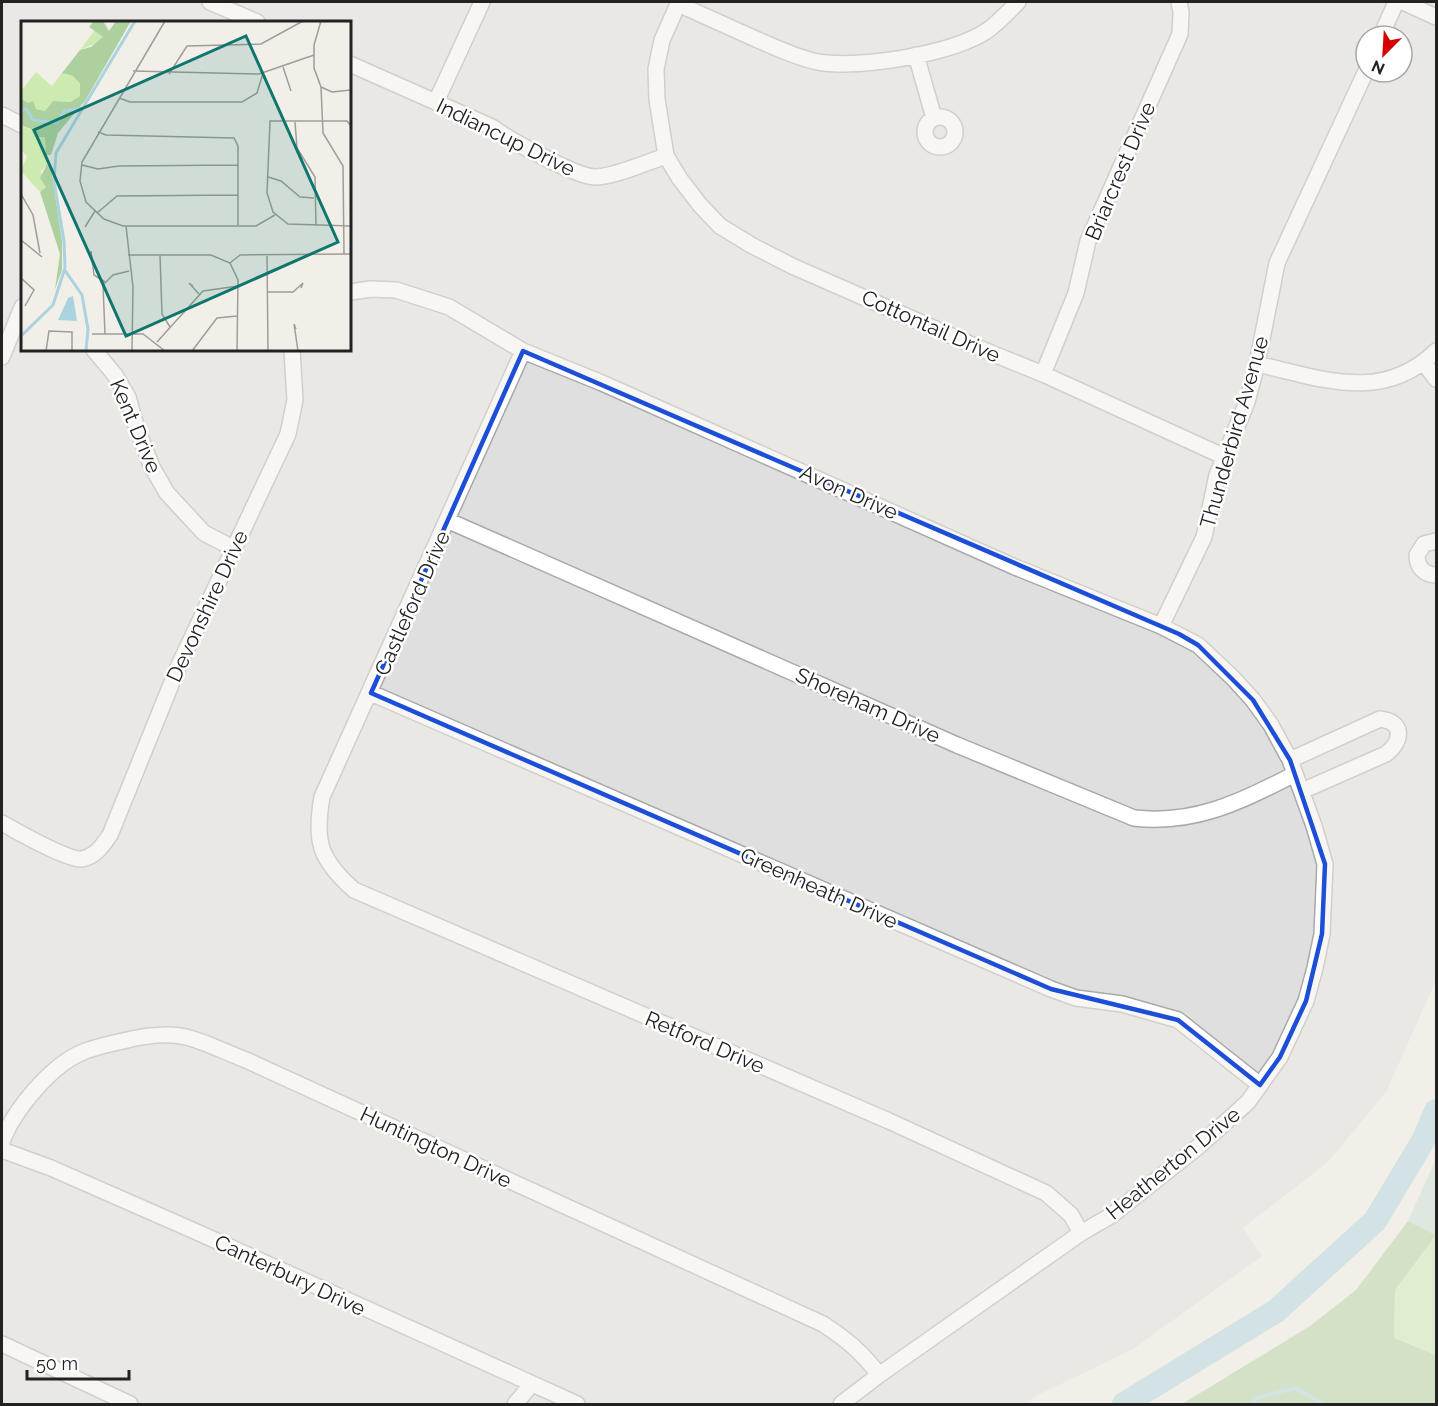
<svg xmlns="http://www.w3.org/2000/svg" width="1438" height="1406" viewBox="0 0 1438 1406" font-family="Raleway,sans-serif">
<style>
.residential{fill:#e0dfdf;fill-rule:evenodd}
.grass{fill:#cdebb0}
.forest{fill:#add19e}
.wetland{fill:#c6e0d4}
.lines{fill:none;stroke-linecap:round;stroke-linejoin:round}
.stream{stroke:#aad3df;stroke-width:4}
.river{stroke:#aad3df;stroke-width:24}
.minor-casing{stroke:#a9a9a9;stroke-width:18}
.minor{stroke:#fff;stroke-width:15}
.marked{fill:none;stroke:#1d4ed8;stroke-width:4.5;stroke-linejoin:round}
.labels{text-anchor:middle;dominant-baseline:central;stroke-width:5;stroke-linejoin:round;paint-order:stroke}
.street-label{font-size:21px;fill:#222;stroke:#fff}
.inset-river{fill:none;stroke:#aad3df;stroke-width:3}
.inset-road{fill:none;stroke:#9f9d99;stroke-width:1.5}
.view{fill:#0f766e;fill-opacity:0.15;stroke:#0f766e;stroke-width:3}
.inset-edge{fill:none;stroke:#222;stroke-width:3}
</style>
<rect width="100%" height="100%" fill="#f2efe9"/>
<path class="residential" d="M2,2H1436V975L1434,985L1386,1092L1328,1162L1243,1228L1262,1256L1133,1349L1038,1395L1025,1404H2ZM22,22H350V350H22ZM1366,36H1402V72H1366Z"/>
<path class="grass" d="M1436,1235V1355L1394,1338L1395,1290Z"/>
<path class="forest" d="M1408,1221L1436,1235L1395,1290L1394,1338L1436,1355V1404H1182L1310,1326L1356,1290Z"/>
<path class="wetland" d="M1436,1159V1235L1408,1221Z"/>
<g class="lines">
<path class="stream" d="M1251,1404L1257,1398L1295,1388L1323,1404"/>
<path class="river" d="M1124,1404L1276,1311L1375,1221L1423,1141L1436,1111"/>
<defs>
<path id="minor" d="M210,2L257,22
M679,2L662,40L656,69L657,99L666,156L680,179L700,205L720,226L751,245L792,266L979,348L1043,374L1225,457
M1403,2L1436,17
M678,4C705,16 731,28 758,40C777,48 797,58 818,62C860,69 953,54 988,30C999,22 1009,11 1018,2
M1381,36L1396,2
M916,55L934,118
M350,64L492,127C509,140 577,177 595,177C614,177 647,162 666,156
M436,102L482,2
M2,115L22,125
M925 132a15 15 0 1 1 30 0a15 15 0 1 1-30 0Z
M350,292L371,289L396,290L449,307L523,351L602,383L1015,567L1161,626L1198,645L1233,678L1253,700L1271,725L1290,760L1314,826L1325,864L1322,934L1315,968L1306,1001L1280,1057L1248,1102L1199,1146L1112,1215L1081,1233L879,1375L841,1404
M94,350L115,375L128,397L136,426L152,467L167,493L204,533L233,548
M523,351L322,797C314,842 320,860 354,890L889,1121L1046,1193L1071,1215L1081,1233
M2,357L22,307
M1424,363L1436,379
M1257,364C1321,378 1382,404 1436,351
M1043,374L1076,293L1088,241L1180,34L1181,12L1179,2
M449,521L957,745L1134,818C1196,825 1241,801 1295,774
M1436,541L1424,544L1417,555C1417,567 1424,575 1436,575
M1161,626L1204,537L1217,475L1247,402L1257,364L1277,263L1366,71
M371,693L1051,989L1076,998L1122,1004L1178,1020L1260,1085
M1290,760L1380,719C1405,722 1402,741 1386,754L1302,791
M2,823C16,831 69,861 82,859C96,856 103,845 110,835L179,665L288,434L295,400L292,350
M2,1142C13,1111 51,1065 83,1052C95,1047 110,1044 123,1041C143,1036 165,1032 186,1037C206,1042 227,1053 246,1060L823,1324C846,1339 863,1353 879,1375
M2,1150L51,1168L199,1233L577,1404
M2,1344L130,1404
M515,1404L531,1385"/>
</defs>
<use href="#minor" class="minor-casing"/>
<use href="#minor" class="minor"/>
</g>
<path d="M0 0H1438V1406H0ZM523,351L1179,634L1198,645L1253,700L1290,760L1325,864L1322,934L1306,1001L1280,1057L1260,1085L1178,1020L1051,989L371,693Z" fill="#f2efe9" fill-opacity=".55" fill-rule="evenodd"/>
<path class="marked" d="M523,351L1179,634L1198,645L1253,700L1290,760L1325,864L1322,934L1306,1001L1280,1057L1260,1085L1178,1020L1051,989L371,693Z"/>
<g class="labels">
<g class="street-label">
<text transform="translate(506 137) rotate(26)">Indiancup Drive</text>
<text transform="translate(1120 171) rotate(-67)">Briarcrest Drive</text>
<text transform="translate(931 326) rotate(24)">Cottontail Drive</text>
<text transform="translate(136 426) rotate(67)">Kent Drive</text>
<text transform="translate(1234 432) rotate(-74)">Thunderbird Avenue</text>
<text transform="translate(849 492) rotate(24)">Avon Drive</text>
<text transform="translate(412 603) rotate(-66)">Castleford Drive</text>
<text transform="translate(207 606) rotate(-65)">Devonshire Drive</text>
<text transform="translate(868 705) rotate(24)">Shoreham Drive</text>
<text transform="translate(819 888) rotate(24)">Greenheath Drive</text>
<text transform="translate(705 1042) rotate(23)">Retford Drive</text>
<text transform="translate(436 1147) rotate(25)">Huntington Drive</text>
<text transform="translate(1173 1163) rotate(-39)">Heatherton Drive</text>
<text transform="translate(290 1275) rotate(25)">Canterbury Drive</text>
</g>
</g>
<g transform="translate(21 21)">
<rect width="330" height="330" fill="#f2efe9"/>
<path d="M73,10L82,16L78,21L59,29ZM15,51L31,65L41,52L52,55L62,67L59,75L49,81L32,80L24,90L15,88L0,78V70ZM0,104L24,116L27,123L26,143L20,151L25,166L19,171L0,150L6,135L0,129Z" fill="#cdebb0"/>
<path d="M73,0H82L88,10L95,0H110L64,80L37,112L30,134H25L24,116H14L10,108L0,104V78L7,82L12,80L15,88L24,90L32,80L49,81L59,75V63L52,55L41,52L59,29L70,26L82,16L68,6ZM26,143L30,147L41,220V249L34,268L39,233L19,171L25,166L19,157Z" fill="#add19e"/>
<path d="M52,275L56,300L37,299L47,277Z" fill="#aad3df"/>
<path class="inset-river" d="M0,89L5,88L12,99L36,102L43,90L61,87M43,248L61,274L67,308L65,330M0,315L32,284L44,247L43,220L33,160L35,132L114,0"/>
<path class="inset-road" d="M144,0L61,141L59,160L65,181L83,198L102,205H235L254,194M300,0L293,24V47L300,66L302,112L322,145L323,233M262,46L270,70M112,50L238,53L293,34M148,53L166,25L240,23L282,0M300,66L311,71L330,69M98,77L109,81H221L236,72L242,52M274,101L276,127L294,156L295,204M330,105L326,100H249L246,172L252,191L267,203L330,205M77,111L85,114L213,117L217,125V204M61,144L77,148L98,145L217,144M247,156L260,160L279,176L293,177M0,173L12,194L19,232M76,192L96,175L217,174M105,205L112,266L111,330M64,206L74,190M0,219L21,236M107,234H190L209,242L217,259L216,330M139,234L141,293L149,306M246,235L247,330M69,236L70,230L73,254L84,261M209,242L219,234L330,233M0,257L13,269L4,285M172,265L168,262L178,273M246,271H272L282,262L280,267M275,308L273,303L277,330M71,313H122L144,330M84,313L82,264L92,254L108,250M136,321L182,270L217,265M25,330L28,310L51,311V330M171,330L196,297L216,295"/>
<path class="view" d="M225,15L317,221L105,315L13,109Z"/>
<rect width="330" height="330" class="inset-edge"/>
</g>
<rect width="1438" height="1406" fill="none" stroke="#222222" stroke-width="6"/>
<g transform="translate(1384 54) rotate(204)"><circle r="28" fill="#ffffff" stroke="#a7a7a7" stroke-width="1.5"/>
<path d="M0-4.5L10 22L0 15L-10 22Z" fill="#d40000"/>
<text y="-9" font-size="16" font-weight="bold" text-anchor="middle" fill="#222222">N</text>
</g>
<path d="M27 1370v9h102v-9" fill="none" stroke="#222222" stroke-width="3"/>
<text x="36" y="1370" font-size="18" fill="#222222" stroke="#ffffff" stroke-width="4.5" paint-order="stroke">50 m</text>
</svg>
